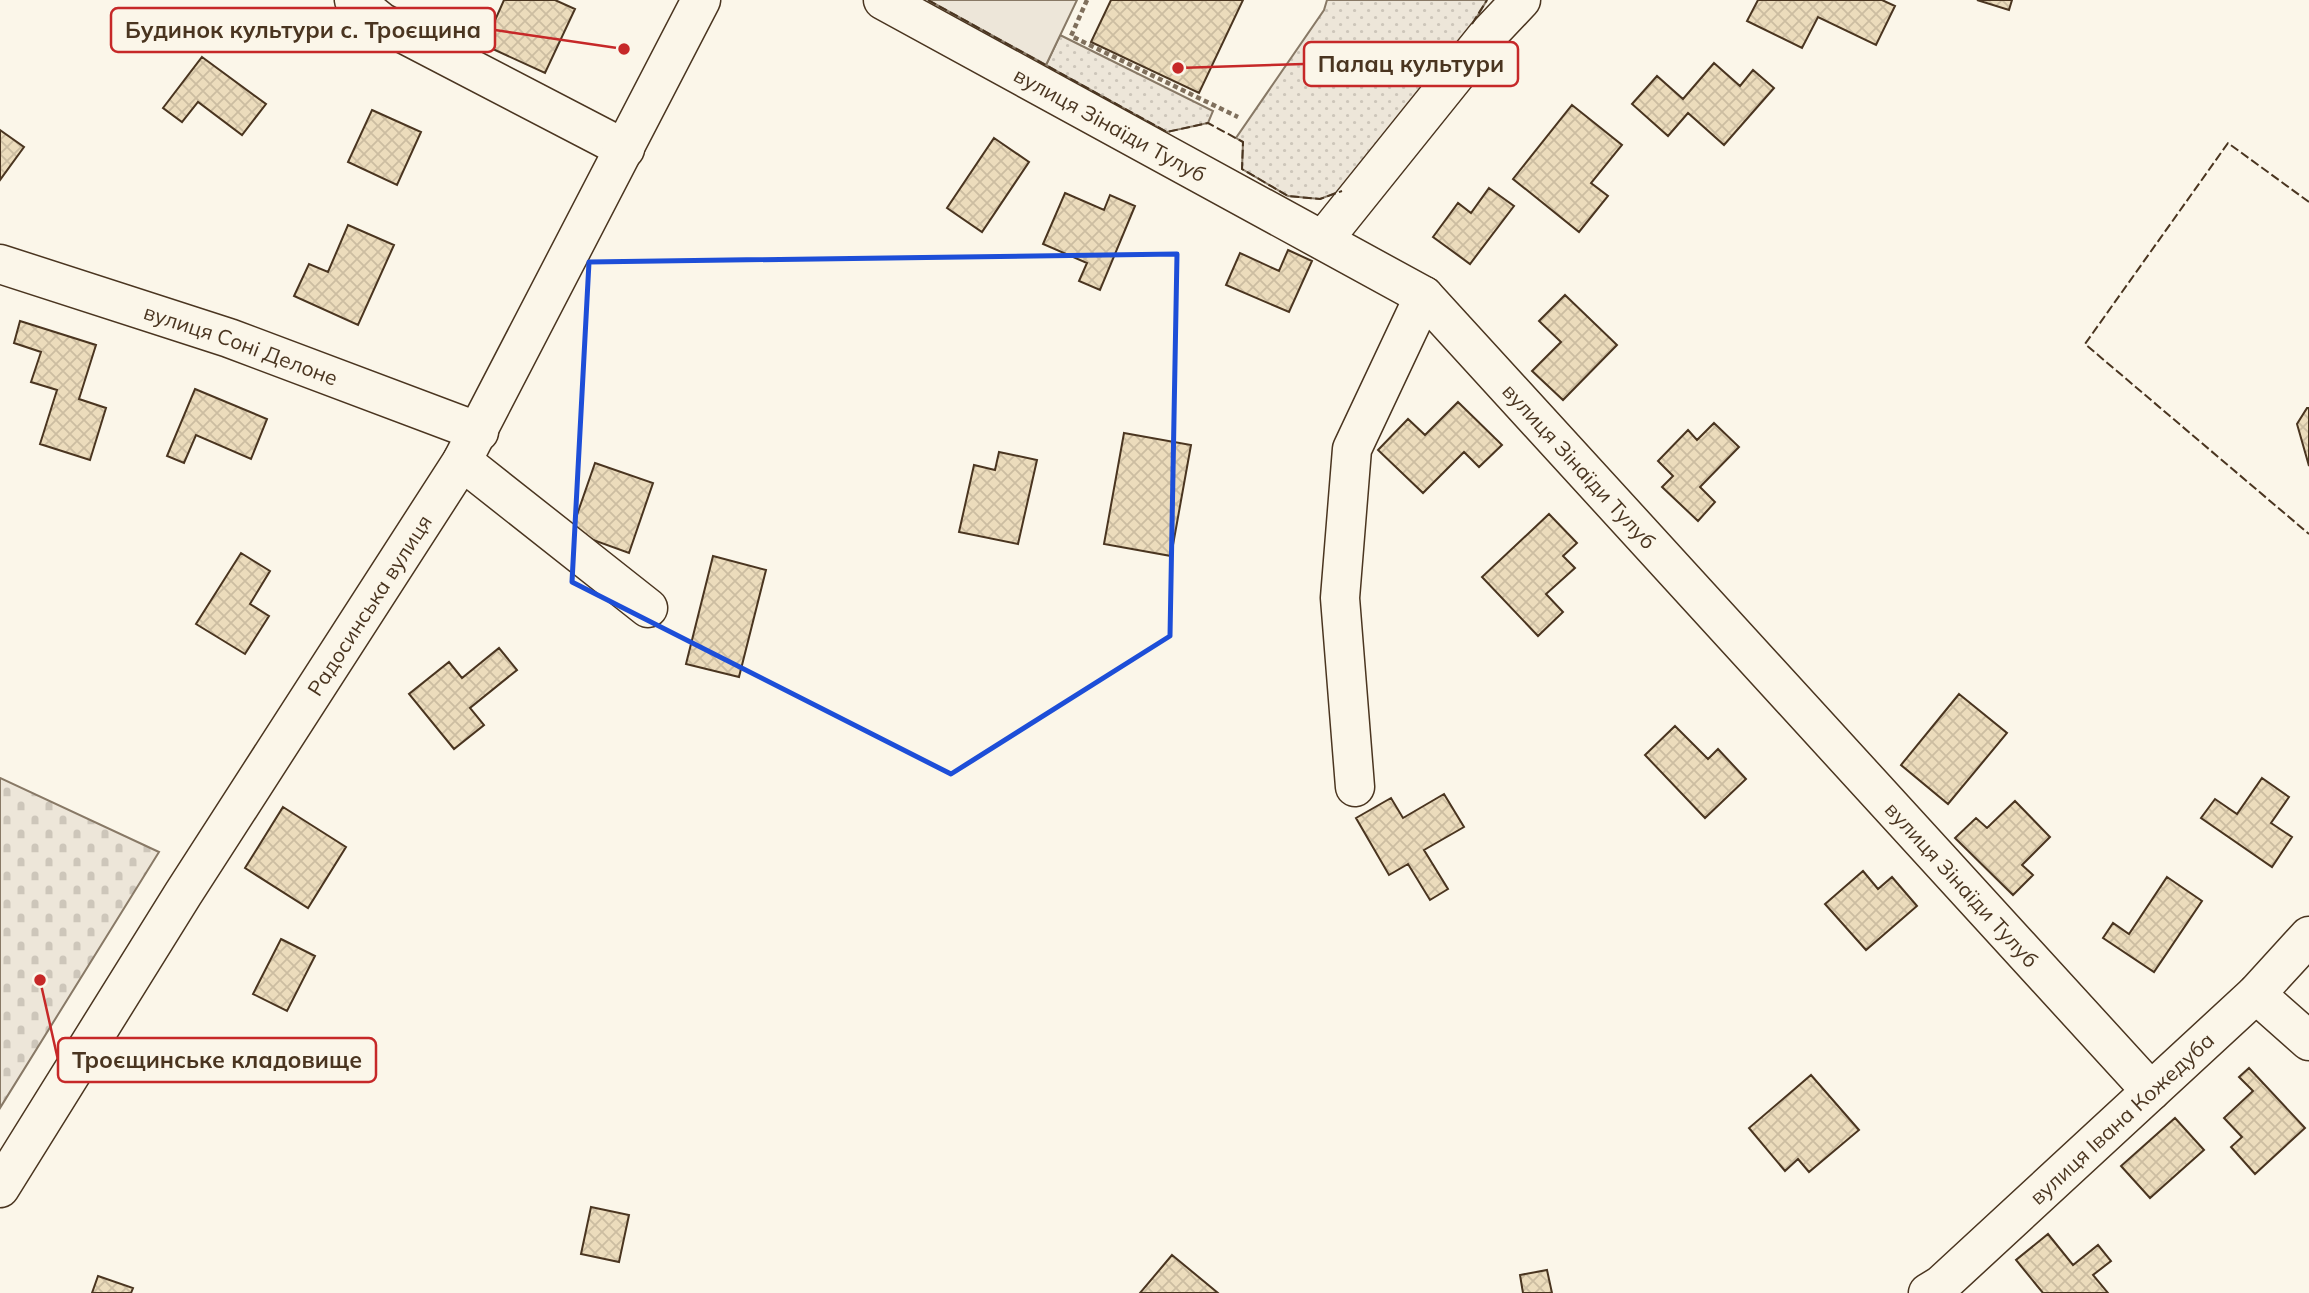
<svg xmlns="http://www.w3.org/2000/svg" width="2309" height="1293" viewBox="0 0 2309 1293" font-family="Mulish,sans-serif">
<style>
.grass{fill:url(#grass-dots);stroke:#887966;stroke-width:2}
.cemetery{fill:url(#cemetery-stones);stroke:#887966;stroke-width:2}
.park{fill:#ede6d9;stroke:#887966;stroke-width:2}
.building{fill:url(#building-cross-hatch);stroke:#4a3520;stroke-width:2}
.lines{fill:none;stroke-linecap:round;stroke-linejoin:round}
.minor-casing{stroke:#4a3520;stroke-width:41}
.path{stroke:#7f6f5c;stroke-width:4.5;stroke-dasharray:5 3.5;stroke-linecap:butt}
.minor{stroke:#fbf6e9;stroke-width:38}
.fence{stroke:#4a3520;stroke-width:2;stroke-dasharray:9 3.5;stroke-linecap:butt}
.marked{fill:none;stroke:#1d4ed8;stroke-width:5;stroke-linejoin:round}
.labels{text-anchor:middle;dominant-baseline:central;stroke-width:5;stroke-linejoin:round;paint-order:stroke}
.street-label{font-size:21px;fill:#4a3520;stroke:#fbf6e9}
.leader{fill:none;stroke:#c62828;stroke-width:2.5}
.callout-dot{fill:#c62828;stroke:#fbf6e9;stroke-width:2.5}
.callout{fill:#fbf6e9;stroke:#c62828;stroke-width:2.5}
.callout-label{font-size:23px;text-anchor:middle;font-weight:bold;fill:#4a3520}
</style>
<defs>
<pattern id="grass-dots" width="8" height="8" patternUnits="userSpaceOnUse" patternTransform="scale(1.75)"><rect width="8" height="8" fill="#ede6d9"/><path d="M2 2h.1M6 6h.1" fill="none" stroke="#cdc6ba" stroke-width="1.8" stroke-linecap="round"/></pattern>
<pattern id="cemetery-stones" width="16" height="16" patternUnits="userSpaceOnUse" patternTransform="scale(1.75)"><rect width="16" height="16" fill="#ede6d9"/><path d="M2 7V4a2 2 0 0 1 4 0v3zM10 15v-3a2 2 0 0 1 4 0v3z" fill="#cdc6ba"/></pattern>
<pattern id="building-cross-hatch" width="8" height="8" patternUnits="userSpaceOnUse" patternTransform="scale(1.75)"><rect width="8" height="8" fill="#ecdcbc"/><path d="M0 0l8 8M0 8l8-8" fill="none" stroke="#ccbda1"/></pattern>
</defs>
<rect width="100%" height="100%" fill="#fbf6e9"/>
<path class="grass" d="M1327,0H1487L1441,77L1349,188L1320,199L1288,196L1242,169L1243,142L1236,138L1324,10Z
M1060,35L1213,111L1208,123L1167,132L1046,65Z"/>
<path class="cemetery" d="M0,778L159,852L0,1108Z"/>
<path class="park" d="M928,0H1077L1046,65Z"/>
<path class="building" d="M504,0H555L575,9L545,73L484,45Z
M1111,0H1243L1199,93L1091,42Z
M1758,0H1882L1895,6L1876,45L1818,17L1802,48L1747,21Z
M1977,0H2012L2009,10Z
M202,57L266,104L242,135L198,102L182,122L163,108Z
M1714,63L1740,86L1753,70L1774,88L1724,145L1688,113L1668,136L1632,104L1657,76L1683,99Z
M1572,105L1622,145L1591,183L1608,196L1579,232L1513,179Z
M372,110L421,132L397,185L348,162Z
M0,130L24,147L0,180Z
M994,138L1029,162L982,232L947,208Z
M1489,188L1514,206L1470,264L1433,237L1458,203L1471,213Z
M1065,193L1104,210L1110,195L1135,206L1100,290L1079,281L1087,263L1043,244Z
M348,225L394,245L358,325L294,296L309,264L328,272Z
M1288,250L1312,261L1289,312L1226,285L1240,253L1279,271Z
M1565,295L1617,345L1563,400L1532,371L1561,342L1539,321Z
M20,321L96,345L79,399L106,408L90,460L40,444L57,390L31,382L41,352L14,343Z
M195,389L267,419L251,459L196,435L184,463L167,456Z
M1458,402L1502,445L1479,467L1464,452L1423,493L1378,450L1408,419L1425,435Z
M2307,408H2309V466L2297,424Z
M1714,423L1739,447L1700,487L1715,502L1698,521L1662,487L1673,476L1658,461L1688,430L1697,440Z
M1124,433L1191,445L1171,556L1104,544Z
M999,452L1037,460L1018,544L959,532L974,465L995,470Z
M595,463L653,483L629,553L571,532Z
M1549,514L1577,543L1563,556L1575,568L1546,594L1563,612L1538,636L1482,577Z
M241,553L270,571L250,604L269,616L245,654L196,624Z
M713,556L766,570L739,677L686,664Z
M499,648L517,670L470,708L484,725L454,749L409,694L449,662L462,678Z
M1959,694L2007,733L1948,804L1901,765Z
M1675,726L1708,759L1718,749L1746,779L1705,818L1645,755Z
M2262,778L2289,797L2271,823L2292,837L2272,867L2201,818L2215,799L2237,814Z
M1444,794L1464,827L1424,850L1448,889L1430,900L1408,864L1389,875L1356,818L1391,798L1403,818Z
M2015,801L2050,837L2022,865L2033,875L2013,895L1955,838L1976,818L1987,828Z
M283,807L346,847L308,908L245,868Z
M1863,871L1878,889L1892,877L1917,906L1866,950L1825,904Z
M2167,877L2202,901L2154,972L2103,938L2113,923L2129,934Z
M281,939L315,956L287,1011L253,994Z
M2249,1068L2305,1128L2255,1174L2231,1147L2242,1137L2224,1118L2253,1091L2239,1077Z
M1811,1075L1859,1130L1809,1172L1798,1159L1785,1171L1749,1128Z
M2175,1118L2204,1150L2150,1198L2121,1166Z
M591,1207L629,1215L619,1262L581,1254Z
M2048,1234L2073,1265L2098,1245L2111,1261L2093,1275L2108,1293H2043L2016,1260Z
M1172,1255L1218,1293H1140Z
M1547,1270L1552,1293H1523L1520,1275Z
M98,1276L133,1288L131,1293H92Z"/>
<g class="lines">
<defs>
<g id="minor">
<path d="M354,0L381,22L625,149"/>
<path id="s1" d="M883,0L1424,296L2151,1091"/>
<path d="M1323,240L1486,37L1521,0"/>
<path id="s2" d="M0,264L229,338L479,432"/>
<path d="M462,461L648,608"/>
<path d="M1355,787L1340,598L1352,449L1424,296"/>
<path d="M2256,994L2309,1041"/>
<path id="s3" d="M0,1188L183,894L462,461L701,0"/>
<path id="s4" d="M1928,1293L1941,1285L2256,994L2309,936"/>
</g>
</defs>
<use href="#minor" class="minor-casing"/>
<path class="path" d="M1087,0L1071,36L1238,117"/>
<use href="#minor" class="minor"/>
<path class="fence" d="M928,0L1167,132L1208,123L1243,142L1242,169L1288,196L1320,199L1342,191
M1472,24L1487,0
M2309,202L2228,143L2085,344L2309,534"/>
</g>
<path class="marked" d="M1177,254L1170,636L951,774L572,582L589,262Z"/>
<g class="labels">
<g class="street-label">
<text stroke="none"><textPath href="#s1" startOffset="259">вулиця Зінаїди Тулуб</textPath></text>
<text stroke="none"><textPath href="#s2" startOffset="254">вулиця Соні Делоне</textPath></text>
<text stroke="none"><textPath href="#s1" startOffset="847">вулиця Зінаїди Тулуб</textPath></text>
<text stroke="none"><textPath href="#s3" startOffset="690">Радосинська вулиця</textPath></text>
<text stroke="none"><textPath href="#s1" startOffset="1414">вулиця Зінаїди Тулуб</textPath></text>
<text stroke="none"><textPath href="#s4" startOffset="261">вулиця Івана Кожедуба</textPath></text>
</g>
</g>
<path class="leader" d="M624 49L495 30M1178 68L1304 64M40 980L58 1060"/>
<g class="callout-dot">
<circle cx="624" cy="49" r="7"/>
<circle cx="1178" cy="68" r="7"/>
<circle cx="40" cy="980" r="7"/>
</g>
<g class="callout">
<rect x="111" y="8" width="384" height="44" rx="7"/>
<rect x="1304" y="42" width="214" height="44" rx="7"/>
<rect x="58" y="1038" width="318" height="44" rx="7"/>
</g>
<g class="callout-label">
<text x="303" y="38">Будинок культури с. Троєщина</text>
<text x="1411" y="72">Палац культури</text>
<text x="217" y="1068">Троєщинське кладовище</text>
</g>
</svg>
